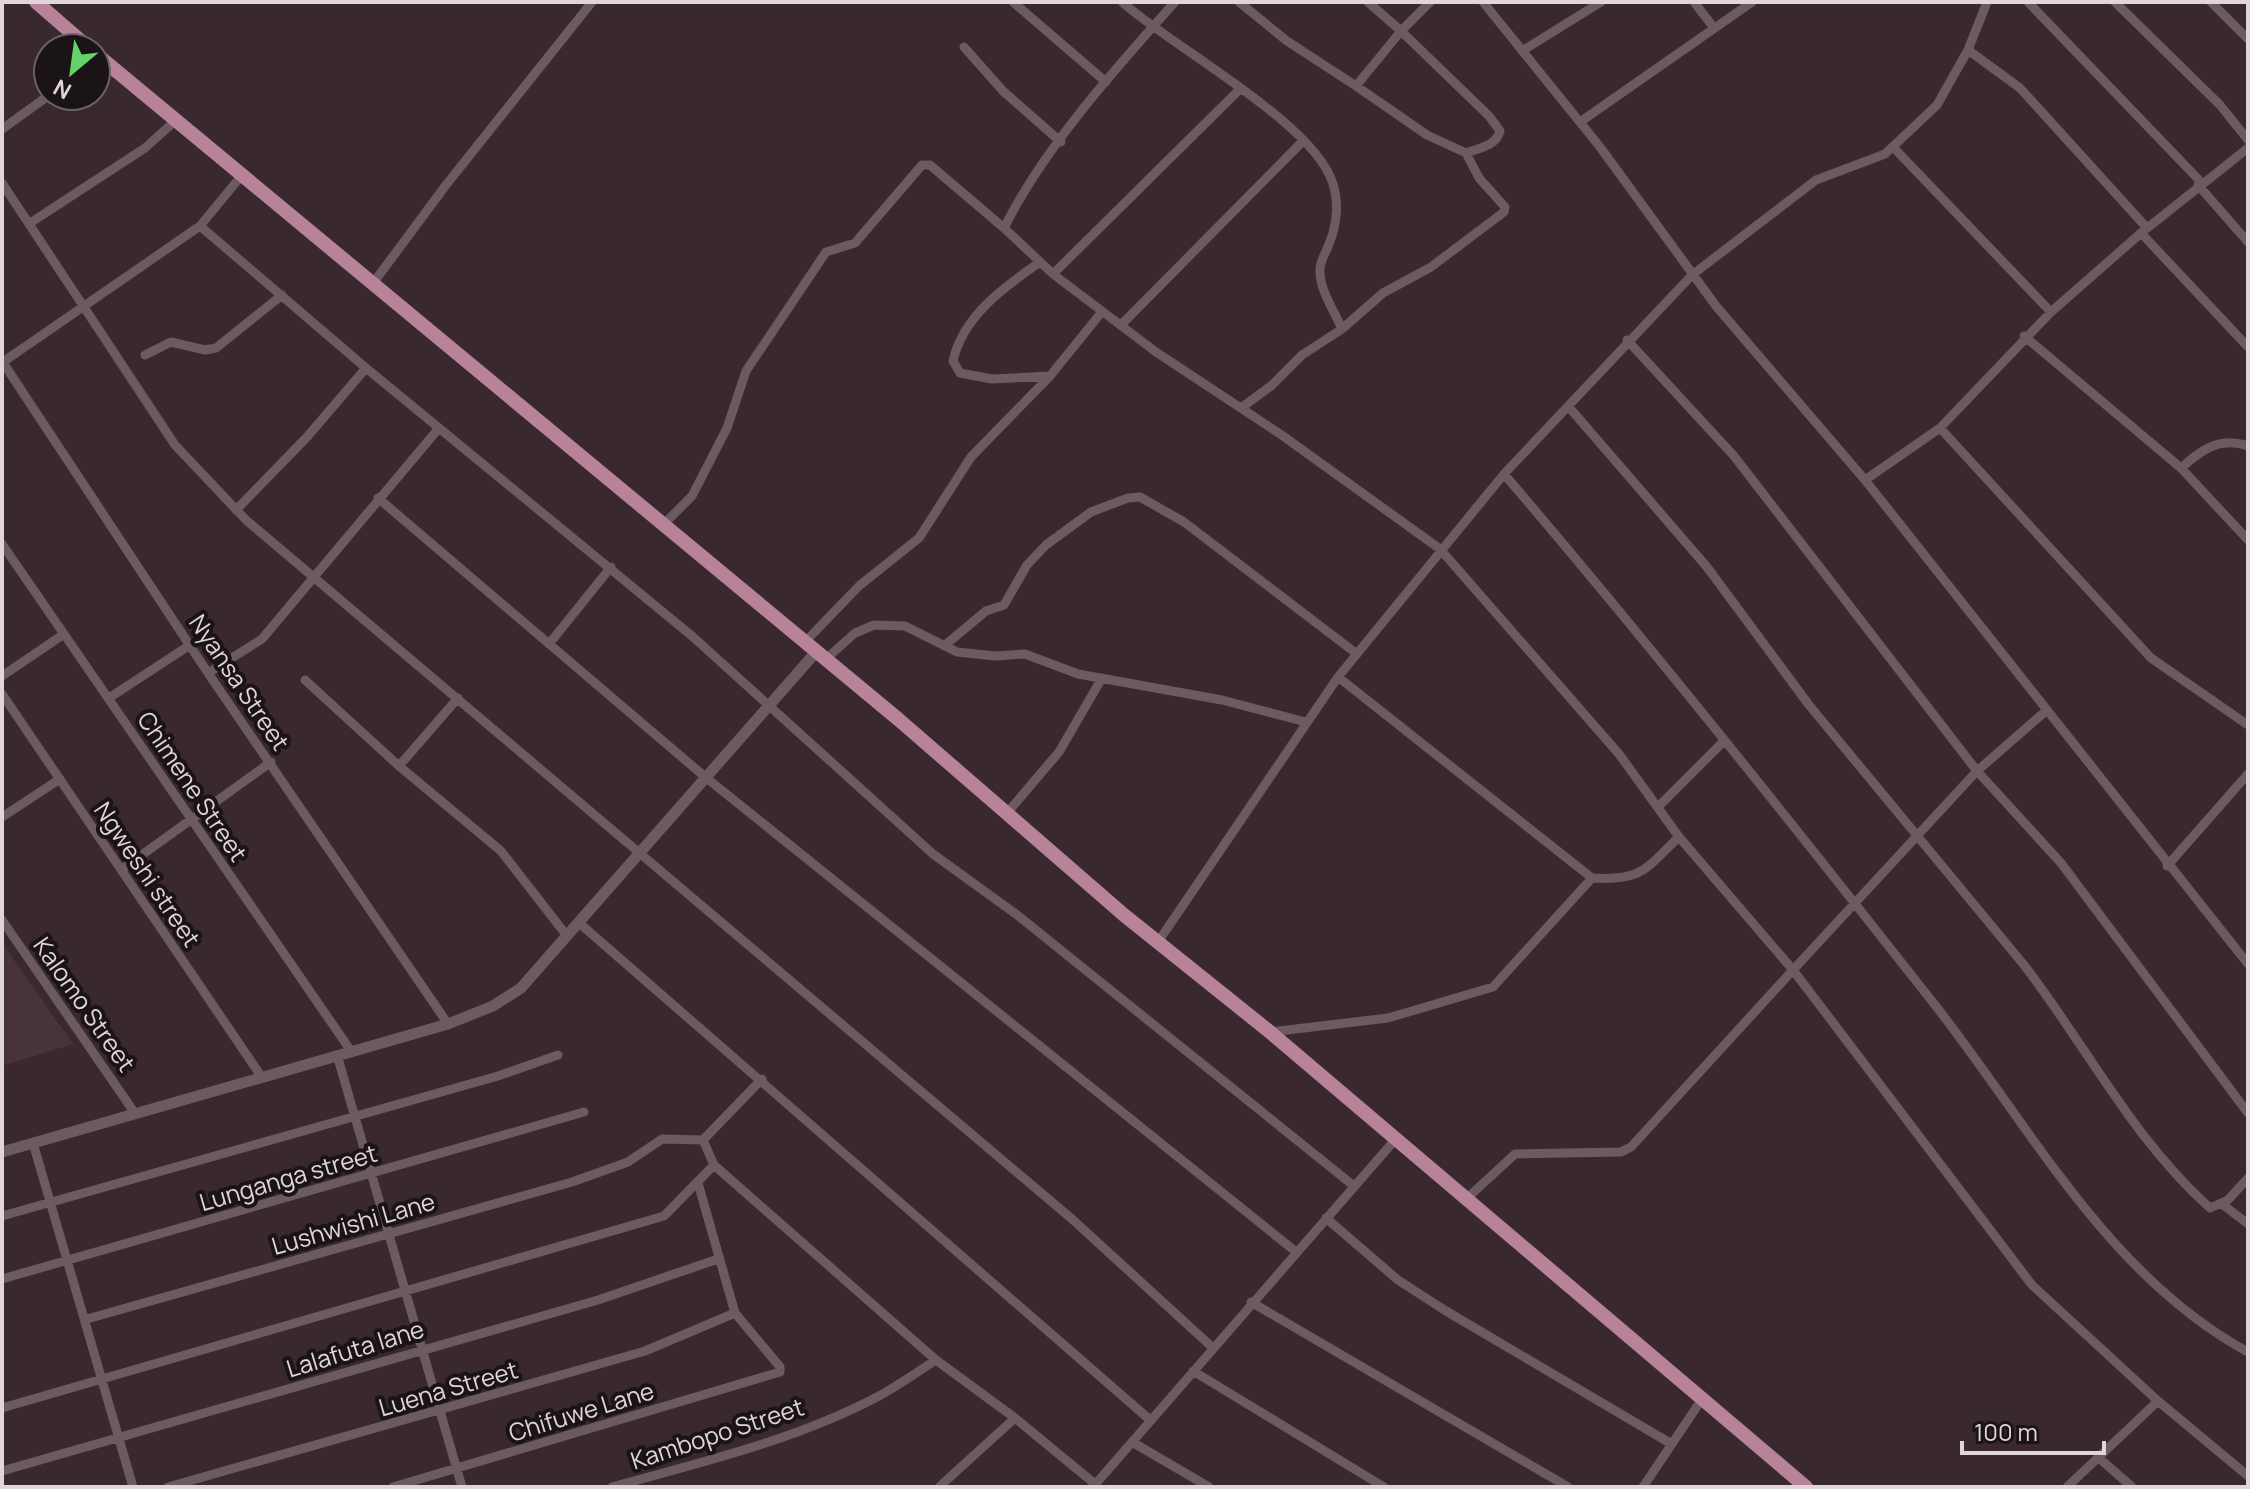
<svg xmlns="http://www.w3.org/2000/svg" width="2250" height="1489" viewBox="0 0 2250 1489" font-family="Manrope,sans-serif">
<style>
.built{fill:#48333c}
.lines{fill:none;stroke-linecap:round;stroke-linejoin:round}
.minor{stroke:#6b5a60;stroke-width:9}
.tertiary{stroke:#6b5a60;stroke-width:11}
.primary{stroke:#b88398;stroke-width:14}
.labels{text-anchor:middle;dominant-baseline:central;stroke-width:8;stroke-linejoin:round;paint-order:stroke}
.street-label{font-size:24px;fill:#e0d6da;stroke:#1b1417}
</style>
<rect width="100%" height="100%" fill="#39292f"/>
<path class="built" d="M2,943L73,1044L2,1066Z"/>
<g class="lines">
<path class="minor" d="M1013,2L1106,82
M1122,2C1172,47 1315,123 1333,184C1339,203 1337,225 1329,244C1326,253 1319,262 1320,272C1320,291 1335,312 1342,329
M1175,2C1115,69 1044,148 1004,228L1053,274L1239,90
M1239,2L1287,41L1356,86L1401,31L1368,2
M1483,2L1600,147L1716,306L1865,480L2248,964
M1694,2L1714,28
M2028,2L2201,182
M2115,2L2220,105L2248,140
M2211,2L2248,39
M964,47L1003,91L1061,142
M1968,50L2020,88L2147,228
M1522,51L1601,2
M1356,86L1427,135L1466,153C1479,148 1496,146 1500,131L1489,116L1401,31L1430,2
M1580,122L1752,2
M2,129L48,96
M1893,147L2051,312
M242,175L200,226L366,368
M2,183L175,445L246,520L1072,1219L1212,1347
M2198,185L2248,242
M30,223L145,148L175,121
M2141,233L2248,347
M1040,262C1004,287 963,316 953,361L960,373L992,379L1050,376L1101,313
M1053,274L1156,352L1283,436L1440,549L1619,754L1679,837L1793,970L1631,1147L1621,1152L1515,1154L1465,1200
M374,282L446,185L592,2
M1121,325L1303,141
M2024,336L2181,468L2248,540
M1627,340L1734,456L1977,771L2061,863L2248,1113
M145,355L171,342L205,350L216,348L282,295
M2,361L208,673L448,1024
M3,362L200,226
M1568,406L1707,567L1809,705L2024,965C2087,1047 2132,1138 2210,1208L2228,1200L2248,1178
M1241,408L1271,386L1302,355L1342,329L1383,293L1431,267L1504,212L1505,207L1479,178L1466,153
M1940,428L2151,658L2248,725
M2181,468C2201,450 2220,436 2248,446
M1504,474C1652,647 1794,826 1935,1005C2030,1126 2108,1276 2248,1352
M1865,480L1940,428L2051,312L2141,233L2248,148
M378,498L704,776L1295,1251
M236,510L307,437L366,368L439,428
M662,526L692,496L727,428L746,371L826,252L855,243L922,165H930L1004,228
M2,544L351,1051
M804,643L859,586L919,538L971,457L1050,376
M549,644L611,567
M944,646L986,611L1004,605L1027,565L1046,545L1091,512L1128,498L1140,497L1184,522L1357,654
M826,659L855,633L874,625L905,626L957,652L995,656L1025,654L1078,674L1222,700L1306,722
M208,673L262,639L439,428L692,636L933,854L1016,914L1354,1186
M2,676L64,634
M1338,677L1592,878C1643,881 1645,869 1679,837
M305,680L399,766L501,851L567,936
M2,694L261,1076
M109,698L190,645
M2047,710L1977,771L1793,970L2032,1285L2158,1401L2248,1476
M399,766L458,698
M1658,807L1723,742
M1007,813L1059,752L1102,678
M2,817L60,779
M2167,866L2248,774
M121,870L271,762
M2,920L134,1112
M578,922L1149,1419
M1158,942L1338,677L1504,474L1692,275L1816,180L1885,154L1937,105L1968,50L1987,2
M1270,1032L1388,1018L1493,987L1592,878
M337,1055L462,1487
M762,1079L703,1140L714,1165L936,1360L1015,1418
M33,1143L133,1487
M2222,1204L2248,1224
M2,1216L498,1076L558,1055
M1326,1218L1398,1280L1446,1311L1670,1443
M2,1279L584,1112
M1251,1302L1568,1487
M87,1319L572,1182L628,1162L662,1139L703,1140
M1193,1371L1384,1487
M2,1408L664,1216L714,1165
M1132,1442L1209,1487
M2099,1458L2132,1487
M2,1471L598,1300L718,1259
M168,1487L645,1351L735,1313
M393,1487L780,1372V1367L735,1313L698,1183
M612,1487C702,1462 796,1440 879,1396C899,1385 917,1372 936,1360
M939,1487L1015,1418L1095,1484
M1093,1487L1394,1141
M1643,1487L1702,1399
M2067,1487L2158,1401"/>
<path class="tertiary" d="M2,1152L448,1024L493,1006L521,988L816,652"/>
<path class="primary" d="M36,2L89,48
M96,54L898,719L1124,915L1270,1032L1806,1487"/>
</g>
<g class="labels">
<g class="street-label">
<text transform="translate(240 682) rotate(56)">Nyansa Street</text>
<text transform="translate(193 786) rotate(56)">Chimene Street</text>
<text transform="translate(148 874) rotate(56)">Ngweshi street</text>
<text transform="translate(85 1004) rotate(55)">Kalomo Street</text>
<text transform="translate(288 1177) rotate(-16)">Lunganga street</text>
<text transform="translate(353 1223) rotate(-16)">Lushwishi Lane</text>
<text transform="translate(355 1348) rotate(-17)">Lalafuta lane</text>
<text transform="translate(448 1388) rotate(-16)">Luena Street</text>
<text transform="translate(581 1411) rotate(-17)">Chifuwe Lane</text>
<text transform="translate(717 1433) rotate(-18)">Kambopo Street</text>
</g>
</g>
<rect width="2250" height="1489" fill="none" stroke="#e0d6da" stroke-width="8"/>
<g transform="translate(72 72) rotate(209)"><circle r="38" fill="#1b1417" stroke="#6a6265" stroke-width="2"/>
<path d="M0-6L14 30L0 20L-14 30Z" fill="#64d468"/>
<text y="-12" font-size="22" font-weight="bold" text-anchor="middle" fill="#e0d6da">N</text>
</g>
<path d="M1962 1441v12h142v-12" fill="none" stroke="#e0d6da" stroke-width="4"/>
<text x="1974" y="1441" font-size="24" fill="#e0d6da" stroke="#1b1417" stroke-width="6" paint-order="stroke">100 m</text>
</svg>
